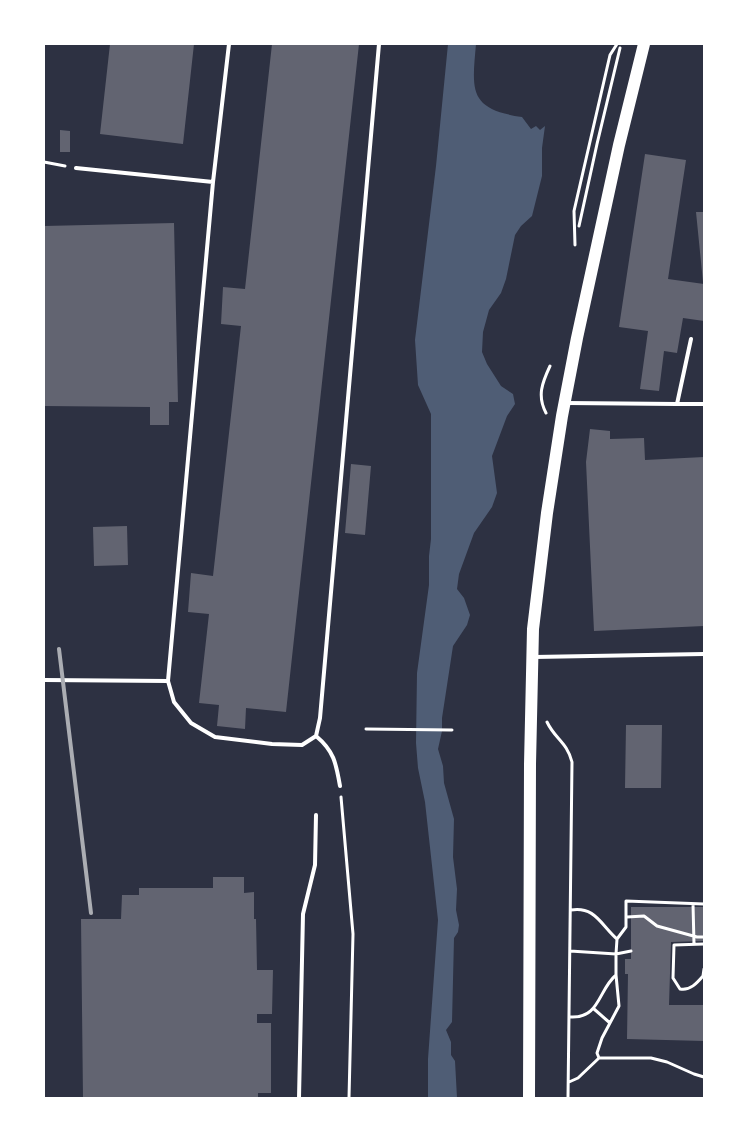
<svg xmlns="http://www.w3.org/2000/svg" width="748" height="1142" viewBox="0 0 748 1142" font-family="Spectral,serif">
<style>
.water{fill:#4f5d75}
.building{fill:#626471}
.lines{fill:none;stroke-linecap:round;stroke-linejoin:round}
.path{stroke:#fff;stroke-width:3}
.service{stroke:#fff;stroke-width:4}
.primary{stroke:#fff;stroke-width:12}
.rail{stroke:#abadb3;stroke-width:4}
</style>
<rect width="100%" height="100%" fill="#2d3142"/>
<path class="water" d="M448,44H476C472,90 468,109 522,117L531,129L536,126L540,130L545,126L542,148V176L532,216L521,226L515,235L506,279L501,293L489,310L483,332L482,352L487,364L501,386L513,394L515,404L507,416L492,456L497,493L492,507L474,533L459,574L457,589L464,598L470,615L467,625L453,646L442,718V731L438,749L443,766L444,783L454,819L453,857L457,889L456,910L459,925L458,932L454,938L452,1022L446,1030L451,1042V1055L455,1061L457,1098H428V1059L438,920L425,802L418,768L416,743L417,673L429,585V556L431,539V414L418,385L415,340L436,166Z"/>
<path class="building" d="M110,44H194L183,144L100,134Z
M272,44H359L286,712L246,708L245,729L217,726L219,705L199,703L209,614L188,612L191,573L213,576L241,326L221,324L223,287L245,289Z
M60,130L70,131V152H60Z
M645,154L686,160L668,279L704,284V321L683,318L677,353L664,351L659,391L640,389L648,331L619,327Z
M696,212H704V282H703Z
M174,223L178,402H169V425H150V407L44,406V226Z
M590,429L610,431V439L644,438L645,460L704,457V626L594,631L586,462Z
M351,464L371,466L365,535L345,533Z
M127,526L128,565L94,566L93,527Z
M626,725H662L661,788H625Z
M213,877H244V893L254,892V919H256L257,970H273L272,1014H257V1023H271V1093H258V1098H83L81,919H121L122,895H139V888H213Z
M631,907H704V941L671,942L669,1005H704V1041L627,1039L628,974H625V959H631Z"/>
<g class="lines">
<path class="path" d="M44,162L65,166
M579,226L597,144L620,48
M575,245L574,211L610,55L617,44
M546,413C537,396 542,383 550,366
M547,722C555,739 567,742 572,762L568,1098
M366,729L452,730
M341,797L353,934L349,1098
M693,904L694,944
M571,910C595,906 601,925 617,939
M627,917L644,916L657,926L697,937H704
M704,944L674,945L673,978L680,989C690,991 697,983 703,976L704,977
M570,951L616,954L617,939L626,927V901L704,904
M703,976L704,969
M594,1009L610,1023
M570,1017C600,1019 598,990 616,975
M599,1058H651L667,1062L694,1074L704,1077
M569,1082L578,1078L599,1058L597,1053L602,1038L619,1006L616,975V954L631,951"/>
<path class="service" d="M229,44L213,182L168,681L174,702L191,723L215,737L272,744L302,745L316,736L320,718L379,44
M76,168L213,182
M567,403L677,404L691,339
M677,404H704
M534,657L704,654
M44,680L168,681
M316,736C334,751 336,763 340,786
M299,1098L303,914L315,865L316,815"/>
<path class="primary" d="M529,1098L530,764L533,629L547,513L562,416L577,338L619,145L644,44"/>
<path class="rail" d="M59,649L91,913"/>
</g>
<rect width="748" height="1142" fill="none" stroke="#ffffff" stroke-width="90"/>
</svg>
